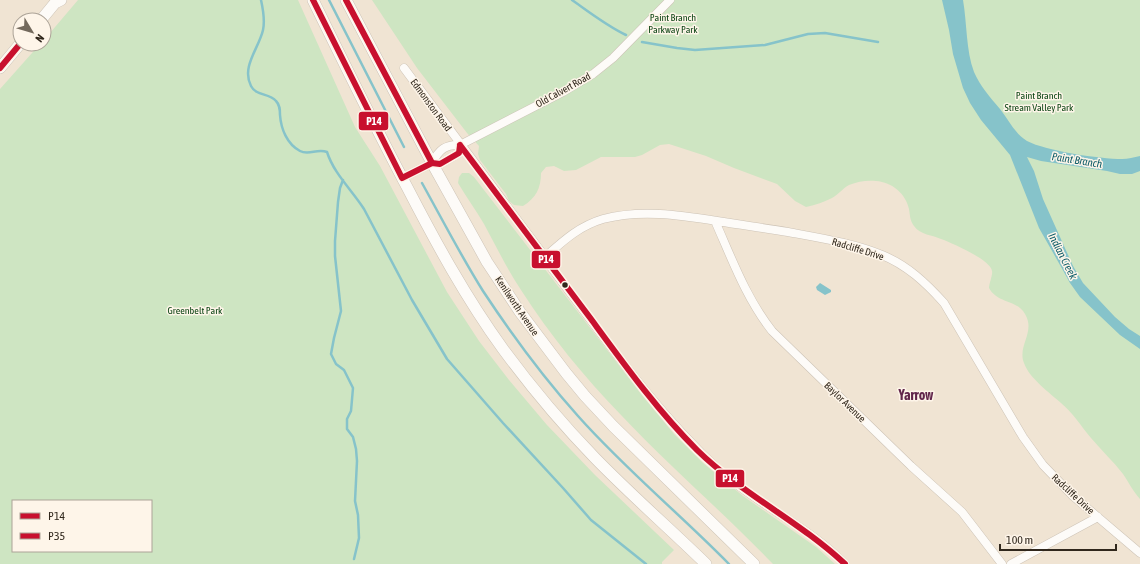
<svg xmlns="http://www.w3.org/2000/svg" width="1140" height="564" viewBox="0 0 1140 564" font-family="'Asap Condensed',sans-serif">
<style>
.green{fill:#cee5c2;fill-rule:evenodd}
.water{fill:#86c3ca}
.lines{fill:none;stroke-linecap:round;stroke-linejoin:round}
.stream{stroke:#86c3ca;stroke-width:2.5}
.minor-casing{stroke:#cdc3b6;stroke-width:9}
.major-casing{stroke:#cdc3b6;stroke-width:12}
.minor{stroke:#fdfbf8;stroke-width:8}
.major{stroke:#fdfbf8;stroke-width:11}
.bus-1-casing{stroke:#fef5e9;stroke-width:9}
.bus-2-casing{stroke:#fef5e9;stroke-width:9}
.bus-1{stroke:#c8102e;stroke-width:6}
.bus-2{stroke:#c8102e;stroke-width:6}
.bus-dot{fill:#30271c;stroke:#fef5e9;stroke-width:1.5}
.labels{text-anchor:middle;dominant-baseline:central;stroke-width:3;stroke-linejoin:round;paint-order:stroke}
.park-label{font-size:10px;fill:#0a4312;stroke:#fef5e9}
.street-label{font-size:10px;fill:#30271c;stroke:#fef5e9}
.water-label{font-size:11px;font-style:italic;fill:#0b5b68;stroke:#fef5e9}
.district-label{font-size:14px;font-weight:bold;fill:#61254b;stroke:#fef5e9}
.line-badge{stroke:#fef5e9;stroke-width:1.5}
.badge-label{font-size:11px;text-anchor:middle;font-weight:bold;fill:#fff}
</style>
<rect width="100%" height="100%" fill="#f0e4d3"/>
<path class="green" d="M78,0H298L355,127L380,166L447,292L479,341L509,380L547,425L595,475L674,550L662,562V564H0V89L40,44H44V40ZM13,501H151V551H13Z
M372,0H1140V499C1133,491 1129,483 1123,474C1113,461 1101,450 1091,438C1081,426 1073,413 1061,403C1050,393 1029,378 1024,363C1017,346 1036,332 1025,314C1016,299 998,304 989,288C989,284 993,274 992,271C991,260 952,243 941,239C933,235 920,235 914,226C910,221 910,215 909,209C906,194 892,182 876,181C868,180 858,181 849,185C843,188 839,194 832,198C824,202 816,205 806,207L795,201L777,184L734,168L706,156L669,144L660,145L642,155L635,157H601L576,170L564,171L554,166L546,167L541,173C541,188 536,198 523,206L514,205L509,201L506,194L480,160L478,154L479,146L467,133L417,68Z
M462,173H469L474,177L641,394L674,434L703,463L743,496L816,547L835,564H773C724,513 670,467 621,415C584,377 550,335 521,290C507,269 496,246 484,224C476,210 466,197 458,183L459,177Z"/>
<path class="water" d="M942,0H963C967,23 966,51 974,72C980,86 990,97 1000,109C1009,120 1014,133 1027,141C1046,151 1100,159 1122,159C1128,159 1134,157 1140,156V171L1132,174H1120L1107,171L1041,161L1027,157L1034,171L1043,199L1073,266L1083,283L1115,317L1129,329L1140,336V349L1120,335L1080,297L1070,283L1060,265L1039,228L1010,155L981,120L970,103L963,88L953,54L949,30Z
M820,283L831,290V292L825,295L817,290L816,287Z"/>
<g class="lines">
<path class="stream" d="M261,0C263,9 265,21 263,30C259,48 241,67 251,86C256,96 269,93 276,101C280,105 280,110 280,115C281,129 287,144 300,151C309,156 317,148 327,152C334,174 352,190 364,209L412,300L447,359L503,423L563,488L591,520L646,564
M329,0L404,147
M572,0C589,12 607,26 626,35
M642,42L677,48L695,50L765,45L808,34L825,33L878,42
M343,180L340,188L338,202L335,241V256L341,311L334,338L331,354L336,364L344,370L353,388L351,411L347,419V429L353,437L356,449L357,461L355,501L358,515L359,538L354,559
M422,183C442,219 461,256 483,291C512,335 543,377 578,416C625,469 680,514 729,564"/>
<defs>
<path id="minor" d="M404,68L545,257L551,267C604,337 654,410 719,470C758,505 808,526 845,564
M432,163C439,150 445,144 460,145L563,92L593,74L613,58L670,0
M402,178L432,163L440,164L459,153L460,145
M715,221C732,259 746,298 772,331L911,466L962,512L1002,564
M545,257C563,241 579,226 603,219C640,209 679,215 717,221C741,225 764,228 788,232C820,238 853,243 882,255C907,265 926,283 944,303L1023,437L1043,465L1073,496L1140,553
M1011,564L1098,517"/>
<path id="major" d="M313,0C344,63 374,125 407,187C436,243 466,298 503,349C531,387 562,424 595,458C631,495 669,528 706,564
M346,0L432,163L487,262L520,312L566,373L585,396L613,426L754,564
M41,20L55,3L61,0
M0,68L20,44"/>
</defs>
<use href="#minor" class="minor-casing"/>
<use href="#major" class="major-casing"/>
<use href="#minor" class="minor"/>
<use href="#major" class="major"/>
<defs>
<path id="bus-1" d="M313,0L402,178L432,163L440,164L459,153L460,145
M346,0L432,163
M460,145C504,203 547,261 591,319C624,364 657,410 697,450C742,494 799,521 845,564"/>
<path id="bus-2" d="M0,68L20,44"/>
</defs>
<use href="#bus-1" class="bus-1-casing"/>
<use href="#bus-2" class="bus-2-casing"/>
<use href="#bus-1" class="bus-1"/>
<use href="#bus-2" class="bus-2"/>
</g>
<circle class="bus-dot" cx="565" cy="285" r="3.5"/>
<g class="labels">
<g class="park-label">
<text x="673" y="17">Paint Branch<tspan x="673" dy="12">Parkway Park</tspan></text>
<text x="1039" y="95">Paint Branch<tspan x="1039" dy="12">Stream Valley Park</tspan></text>
<text x="195" y="310">Greenbelt Park</text>
</g>
<g class="street-label">
<text transform="translate(563 90) rotate(-29)">Old Calvert Road</text>
<text transform="translate(431 105) rotate(54)">Edmonston Road</text>
<text transform="translate(858 249) rotate(17)">Radcliffe Drive</text>
<text transform="translate(517 306) rotate(56)">Kenilworth Avenue</text>
<text transform="translate(845 402) rotate(44)">Baylor Avenue</text>
<text transform="translate(1073 494) rotate(43)">Radcliffe Drive</text>
</g>
<g class="water-label">
<text transform="translate(1077 160) rotate(9)">Paint Branch</text>
<text transform="translate(1063 256) rotate(63)">Indian Creek</text>
</g>
<g class="district-label">
<text x="916" y="395">Yarrow</text>
</g>
</g>
<g class="line-badge">
<rect x="358" y="111" width="31" height="20" rx="4" fill="#c8102e"/>
<rect x="531" y="250" width="30" height="19" rx="4" fill="#c8102e"/>
<rect x="715" y="469" width="30" height="19" rx="4" fill="#c8102e"/>
</g>
<g class="badge-label">
<text x="374" y="125">P14</text>
<text x="546" y="263">P14</text>
<text x="730" y="482">P14</text>
</g>
<rect x="12" y="500" width="140" height="52" fill="#fef5e9" stroke="#aca397"/>
<rect x="20" y="513" width="20" height="6" fill="#c8102e" stroke="#aca397"/>
<text x="48" y="520" font-size="12" fill="#30271c">P14</text>
<rect x="20" y="533" width="20" height="6" fill="#c8102e" stroke="#aca397"/>
<text x="48" y="540" font-size="12" fill="#30271c">P35</text>
<g transform="translate(32 32) rotate(128)"><circle r="19" fill="#fef5e9" stroke="#aca397"/>
<path d="M0-3L7 15L0 10L-7 15Z" fill="#73695c"/>
<text y="-6" font-size="11" font-weight="bold" text-anchor="middle" fill="#30271c">N</text>
</g>
<path d="M1000 544v6h116v-6" fill="none" stroke="#30271c" stroke-width="2"/>
<text x="1006" y="544" font-size="12" fill="#30271c" stroke="#fef5e9" stroke-width="3" paint-order="stroke">100 m</text>
</svg>
